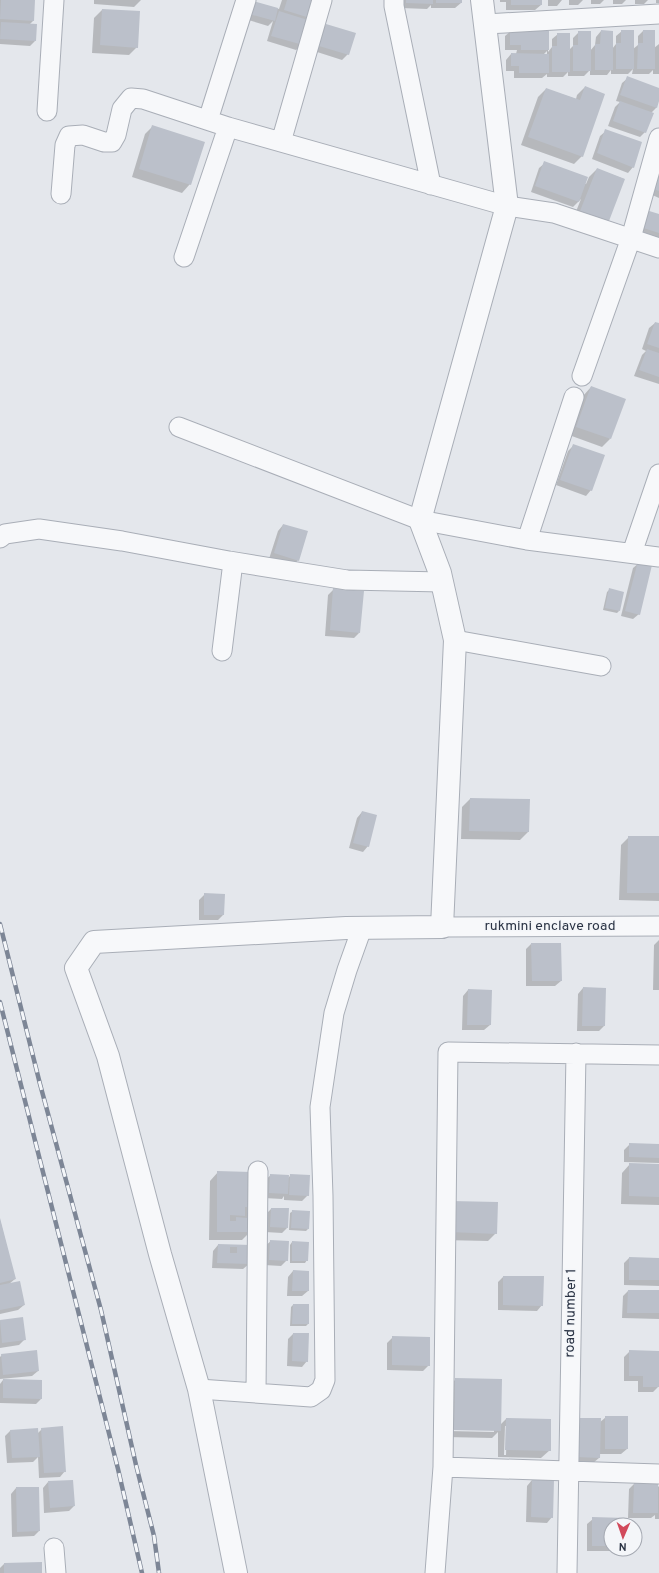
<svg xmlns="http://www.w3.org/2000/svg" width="659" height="1573" viewBox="0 0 659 1573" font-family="Overpass,sans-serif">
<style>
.shadow{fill:#0003;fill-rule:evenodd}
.building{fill:#bbc0ca;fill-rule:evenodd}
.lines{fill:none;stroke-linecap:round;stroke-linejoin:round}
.minor-casing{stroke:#a9aeb7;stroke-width:21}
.tertiary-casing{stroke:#a9aeb7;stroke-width:24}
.minor{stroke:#f7f8fa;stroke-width:19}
.tertiary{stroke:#f7f8fa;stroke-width:22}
.rail-casing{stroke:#7d8696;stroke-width:4.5}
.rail{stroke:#f4f6f9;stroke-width:3;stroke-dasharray:9;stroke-linecap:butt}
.labels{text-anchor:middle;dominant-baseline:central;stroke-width:3;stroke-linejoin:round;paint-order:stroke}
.street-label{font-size:14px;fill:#2b3445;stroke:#f4f6f9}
</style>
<rect width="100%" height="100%" fill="#e4e7ec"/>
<path class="shadow" d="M0,0H34L33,21L29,25L35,41L30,46L0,44Z
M94,0H141L134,7L94,4Z
M282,0H315L302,45L296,50L267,41L273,21L268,26L245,19L254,2L279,9Z
M401,0H461V3L455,8H431V5L427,9L401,8Z
M500,0H541V5L535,10H506V2H500Z
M548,0H562L557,6H548Z
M569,0H583L578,5H569Z
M591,0H604L600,4H591Z
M613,0H626L622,4H613Z
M635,0H648L644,4H635Z
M656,0H659V3H656Z
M102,10L137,47L129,55L92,53L94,18Z
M326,25L348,54L342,60L314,51L321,30Z
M511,31L548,32V52L552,47V39L558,34L569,50L573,46V38L579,32L590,51L595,45L596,37L601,31L612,49L616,44V36L622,31L633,49L638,45V36L643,31L654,48L659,44V37V74H653V70L649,74H632L633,69L628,74H611V70L607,75H590V70L584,76H568V72L563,77H547V74L542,78H514V71H506V60L511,54H516L517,50H505V36ZM547,51V55H543Z
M628,78L659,89V99L656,108L651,113L645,132L640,137L608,126L615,107L620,102L616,101L622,83Z
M585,87L582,156L574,164L521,145L538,97L546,89L576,99L577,95Z
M153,126L190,184L182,193L132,177L145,134Z
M606,131L633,167L628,173L592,159L600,136Z
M545,163L586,184L589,177L597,169L624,179L608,221L600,229L573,219L581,199L573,207L531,192L539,168Z
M659,174V198L650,194L656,177Z
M659,216V240L635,232Z
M655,323L659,324V384L634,376L642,355L646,351L642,349L649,328Z
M591,387L610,439L602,447L569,435L583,396Z
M574,445L591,490L586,496L556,485L568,451Z
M283,525L298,560L293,566L269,559L278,531Z
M639,563V614L633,619L621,616L633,568Z
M334,589L359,633L354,638L325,636L328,595Z
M610,589L619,611L617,613L603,610L607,592Z
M470,799L529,800L528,832L520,840L461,839L462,807Z
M362,812L368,846L363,852L349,848L357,818Z
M629,837H659V901L619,900L621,845Z
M205,894L224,895L223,915L218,920H199V900Z
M659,940V990H653L654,945Z
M531,944L561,981L555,986H526V949Z
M583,988L605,989L604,1026L599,1031H577L578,994Z
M468,990L490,991V1025L484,1030H462L463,996Z
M630,1144L659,1145V1163L624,1162V1150Z
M630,1164L659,1165V1205L621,1204L622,1173Z
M218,1172L250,1173V1232L242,1240H209L210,1181Z
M271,1175L288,1178L291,1175L308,1195L302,1201L284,1200V1196L282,1199L264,1198L265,1180Z
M271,1209L287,1228L282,1233L265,1232L266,1214Z
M443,1210L496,1233L488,1241L442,1240Z
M293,1211L308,1229L306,1231L289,1230L290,1213Z
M0,1220L15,1279L9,1284L24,1305L18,1310L0,1314Z
M271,1241L287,1260L281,1266L264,1265L265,1246Z
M292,1242L307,1260L305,1263H290V1245Z
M218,1245L250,1246L249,1264L243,1269L212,1268L213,1251Z
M629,1258L659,1259V1286L624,1285V1263Z
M293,1271L308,1291L302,1296H287L288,1277Z
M503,1277L542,1305L537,1311L498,1310V1282Z
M628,1291H659V1319L622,1318L623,1296Z
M293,1305L308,1324L306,1326H290L291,1307Z
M22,1318L25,1339L19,1345L0,1348V1321Z
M293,1334L307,1361L302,1367L287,1366L288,1339Z
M393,1337L429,1365L423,1371L387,1370V1343Z
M630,1351L659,1352L658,1387L653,1392H638V1381H624V1357Z
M2,1355L38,1371L32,1376L0,1379V1357Z
M456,1379L500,1425L506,1419L550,1450L541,1458L498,1457V1432L492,1438L446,1437L448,1387ZM505,1426H507L506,1455H504ZM449,1429L494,1430V1432L449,1431Z
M3,1380L41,1399L36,1404L0,1403V1384Z
M606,1417H627V1449L621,1454H599V1458L593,1463L571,1462L599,1423Z
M42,1429L65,1471L60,1477L39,1478L38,1457L33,1462L7,1463L5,1436L10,1431L38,1433Z
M532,1480L552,1517L547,1523L526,1522L527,1486Z
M48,1482L74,1506L69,1511L44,1513L43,1488Z
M634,1484L657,1488L659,1486V1519H655V1515L651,1518H628L629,1489Z
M16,1488H38L39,1531L34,1536L12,1537L11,1494Z
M593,1519L625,1525H611V1549H621L619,1551H587V1524Z
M0,1556V1568L4,1564L41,1563V1573H0Z"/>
<path class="building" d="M1,0H35L34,21L0,19Z
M287,0H316L310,18L284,10Z
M406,0H433V4L406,3Z
M436,0H462V3H436Z
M511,0H542V5H511Z
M253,1L278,8L275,21L249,14Z
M102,9L140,11L138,48L100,45Z
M279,11L311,21L303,45L271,36Z
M1,22L37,24L36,41L0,39Z
M326,24L356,33L349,55L319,46Z
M510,30L549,31V50H521V45H510Z
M601,30L613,31V70H595V44H600Z
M621,30H634V69H616V43H621Z
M643,30H655V69H637L638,43H643Z
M578,31H591V71H573V45H578Z
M557,33H570V72H552V46H557Z
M511,53L549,54V73H519V66H511Z
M627,76L659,88V101L657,108L620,95Z
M585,86L605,94L583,157L528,137L546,88L580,100Z
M620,101L654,113L646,133L613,121Z
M152,125L205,142L191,185L139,169Z
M605,129L642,142L634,168L597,153Z
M544,161L588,177L579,202L535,186Z
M597,168L625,179L609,221L580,211Z
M659,176V191L654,189Z
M646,210L659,214V233L640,227Z
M655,322L659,323V348L647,344Z
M647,349L659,353V377L639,370Z
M591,386L626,399L611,439L576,427Z
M573,444L605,455L592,491L560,480Z
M283,524L308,531L299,561L274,553Z
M638,561L652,565L640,615L625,611Z
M333,588L364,591L360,633L330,630Z
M609,588L624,592L620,611L605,608Z
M470,798L530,799L529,832L469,831Z
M362,811L377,815L369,847L353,843Z
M628,836H659V893H627Z
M204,893L225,894L224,915H204Z
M531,943H561L562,981H532Z
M583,987L606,988L605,1026H582Z
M468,989L492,990L491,1025H467Z
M629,1143L659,1144V1158L629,1157Z
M629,1163L659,1164V1197L629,1196Z
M217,1171L251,1172V1232H217ZM245,1207H247V1218L236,1217V1221H230V1215L245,1216Z
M270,1174L289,1175L288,1194L269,1193Z
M290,1174L310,1175L309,1196L289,1195Z
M451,1201L498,1202L497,1234L450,1232Z
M271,1208H289L288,1228L270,1227Z
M292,1210L310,1211L309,1229L291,1228Z
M0,1218L16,1279L0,1283Z
M270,1240L289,1241L288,1261L269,1260Z
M292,1241L309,1242L308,1261H292Z
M218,1244L251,1245L250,1264L217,1263ZM230,1247H237V1253H230Z
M629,1257L659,1258V1280H629Z
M293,1270L309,1271V1291H292Z
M503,1276H544L543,1306L503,1305Z
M20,1281L25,1305L0,1310V1285Z
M628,1290H659V1313H627Z
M293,1304H309V1324H292Z
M23,1317L26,1340L2,1343L0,1320Z
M293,1333H309L308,1362L292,1361Z
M392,1336L430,1337V1366L392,1365Z
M37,1350L39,1371L3,1375L1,1354Z
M629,1350L659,1351V1387H643V1376H629Z
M455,1378L502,1379L501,1431L454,1430Z
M3,1379L42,1380V1399L3,1398Z
M605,1416H628V1449H605Z
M506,1418L551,1419V1451L505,1450Z
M577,1418H601L600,1458L576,1457Z
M63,1426L66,1472L44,1473L41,1428Z
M38,1428L40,1457L12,1458L10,1430Z
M532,1479L554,1480L553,1518L531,1517Z
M73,1480L75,1506L50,1508L48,1481Z
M634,1483H658V1513H633Z
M16,1487H39L40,1531L17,1532Z
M592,1517L626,1518V1525H611V1546H592Z
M42,1562V1573H4V1563Z"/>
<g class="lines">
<defs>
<path id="minor" d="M394,0V6L431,185
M486,24L659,14
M47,111L54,0
M208,120L246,0
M281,142L322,0
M61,194L65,145L69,136L83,135L104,142H112L116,135L122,109L131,98L143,99L228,127L507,206L554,213L659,248
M184,257L228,127
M582,376L631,238L659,138
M179,427L420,520L527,540L659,557
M0,538L5,534L39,529L122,541L229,561L347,580L442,582
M527,540L574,397
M632,553L659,474
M455,640L601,666
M222,651L233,562
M442,927L659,926
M199,1389L311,1397L321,1390L325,1380L323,1196L320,1107L334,1013L347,970L362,928
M256,1393L258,1171
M443,1467L659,1474
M54,1548L56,1573
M435,1573L443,1467L448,1052L659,1055
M567,1573L576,1053"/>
<path id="tertiary" d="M236,1573L199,1389L160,1254L108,1056L76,968L94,942L346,928L442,927L455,640L440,573L420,520L507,206L482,0"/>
</defs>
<use href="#minor" class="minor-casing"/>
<use href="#tertiary" class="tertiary-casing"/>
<use href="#minor" class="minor"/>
<use href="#tertiary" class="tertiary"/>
<defs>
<path id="rail" d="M0,924L40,1084L101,1310L136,1465L154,1536L159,1573
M0,1002L118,1469L142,1573"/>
</defs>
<use href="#rail" class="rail-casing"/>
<use href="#rail" class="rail"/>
</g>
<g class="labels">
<g class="street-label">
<text x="550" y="926">rukmini enclave road</text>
<text transform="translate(571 1313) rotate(-89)">road number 1</text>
</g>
</g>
<g transform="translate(623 1537) rotate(182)"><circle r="19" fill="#f4f6f9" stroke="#a4a8b1"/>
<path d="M0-3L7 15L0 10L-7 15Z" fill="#d1495b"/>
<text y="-6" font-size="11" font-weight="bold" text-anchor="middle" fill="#2b3445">N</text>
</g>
</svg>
